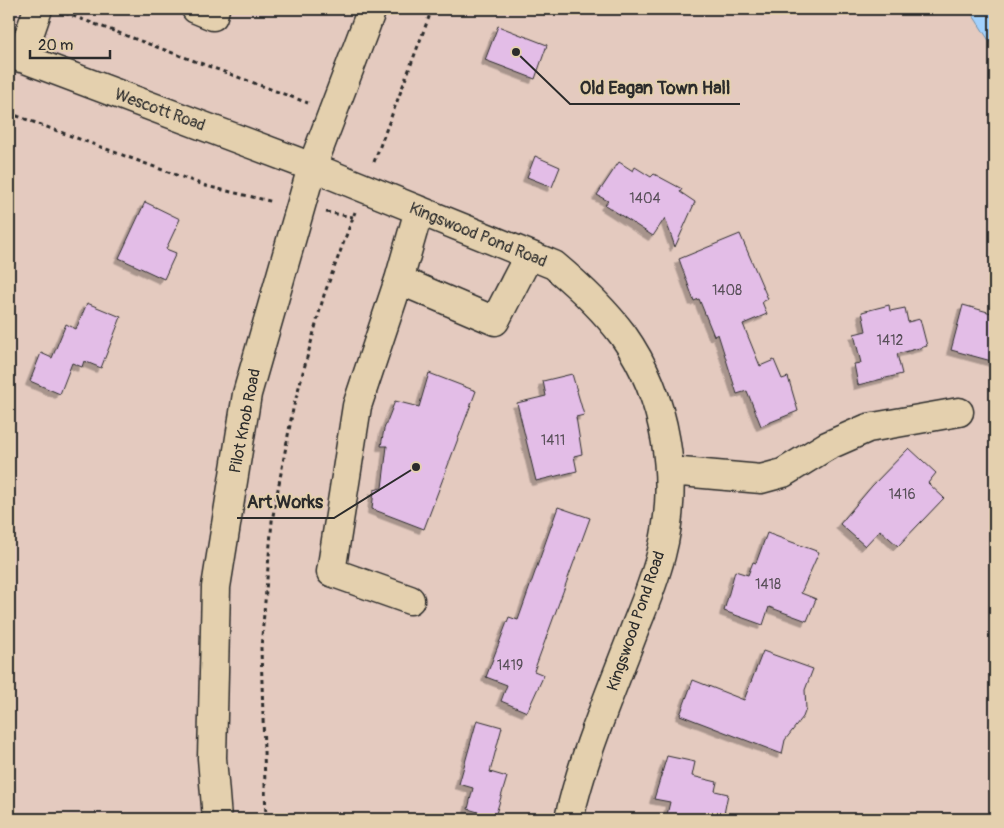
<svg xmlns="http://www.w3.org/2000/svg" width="1004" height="828" viewBox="0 0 1004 828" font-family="Pangolin,sans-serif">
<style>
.water{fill:#a2d1fd;stroke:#728fa9}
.building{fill:#e3bde7;stroke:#2b2b2b;filter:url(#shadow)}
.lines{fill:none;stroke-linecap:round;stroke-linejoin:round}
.minor-casing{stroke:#2b2b2b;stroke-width:31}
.major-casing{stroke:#2b2b2b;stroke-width:31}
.path{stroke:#2b2b2b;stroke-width:3;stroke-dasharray:4 4;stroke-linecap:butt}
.minor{stroke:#e4d0ae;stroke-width:28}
.major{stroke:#e4d0ae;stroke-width:28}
.labels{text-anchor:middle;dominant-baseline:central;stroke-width:4;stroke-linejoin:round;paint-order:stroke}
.number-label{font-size:14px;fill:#59505a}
.street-label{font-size:16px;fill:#2b2b2b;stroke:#e4d0ae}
.leader{fill:none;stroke:#2b2b2b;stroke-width:2}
.callout-dot{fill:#2b2b2b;stroke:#e4d0ae;stroke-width:2}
.callout-label{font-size:18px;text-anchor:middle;font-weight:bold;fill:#2b2b2b;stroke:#e4d0ae;stroke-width:4;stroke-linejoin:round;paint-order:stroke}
</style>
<defs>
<filter id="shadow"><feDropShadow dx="-4.5" dy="4.5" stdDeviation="0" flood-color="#0004"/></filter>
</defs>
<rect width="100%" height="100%" fill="#e4cabf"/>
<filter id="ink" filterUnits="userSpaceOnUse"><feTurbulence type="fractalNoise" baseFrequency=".02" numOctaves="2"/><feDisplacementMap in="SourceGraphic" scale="10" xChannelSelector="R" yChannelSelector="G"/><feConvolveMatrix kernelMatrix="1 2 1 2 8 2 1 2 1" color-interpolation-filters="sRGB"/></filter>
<g filter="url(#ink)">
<path class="water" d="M969,9H995V50Z"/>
<path class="building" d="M498,26L547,45L535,79L485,60Z
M535,156L560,167L552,187L527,177Z
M619,162L633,171L635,167L651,177L654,174L682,189L680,192L695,202L675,247L665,218L653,236L605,205L608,201L597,195Z
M145,202L180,219L166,249L176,253L164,279L119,258Z
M740,234L768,299L762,302L767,314L743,324L760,366L774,360L782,379L788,377L798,411L761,426L747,391L737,394L718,334L714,336L699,299L694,301L679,259Z
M87,303L121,317L101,368L84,361L82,367L72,363L60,394L30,381L41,353L52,358L66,324L76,329Z
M889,305L890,311L905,308L908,322L920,319L927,346L897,354L902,374L858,385L854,364L861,363L854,334L866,331L862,312Z
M963,305L995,314V362L951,350Z
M429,373L476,391L424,529L372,509L374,490L382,488L387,446H381L384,429L395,401L419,407Z
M572,374L584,415L576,417L582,454L574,456L577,471L536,481L517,403L546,396L543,381Z
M909,448L936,473L928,483L944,498L898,546L880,530L865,546L840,524L872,486Z
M558,507L590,518L534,671L544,675L527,712L501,701L507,685L486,677L509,617L518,620Z
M767,533L819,552L801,593L816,599L807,621L769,607L763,625L724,611L735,571L748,575L753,562L756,563Z
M763,651L813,669L805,690L806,709L803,717L785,740L782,754L680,715L693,680L744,700Z
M477,720L502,727L490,772L507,777L495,817L468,809L473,788L459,784Z
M667,756L695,762L692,776L717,782L715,791L728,794L723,819H666L670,802L654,799Z"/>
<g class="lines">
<defs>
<path id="minor" d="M196,9L213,16L215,9
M9,53L312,167L554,265C579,286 603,308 623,335C667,397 680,481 661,555C655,578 646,601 637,623C613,687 584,752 569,819
M21,58L38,9
M399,280L495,321L529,255
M670,471L761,479L783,473L827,446L868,428L959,412
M410,600L331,572L357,406L399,280L419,210"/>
<path id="major" d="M217,819L212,758L216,587L247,394L312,167L372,9"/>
</defs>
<use href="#minor" class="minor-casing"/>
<use href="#major" class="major-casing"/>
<path class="path" d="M65,13L308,103
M9,113L206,186L274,202
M374,162L432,9
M326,212L353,217
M266,819L261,648L272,521L293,409L324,295L355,212"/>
<use href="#minor" class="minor"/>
<use href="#major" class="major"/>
</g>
</g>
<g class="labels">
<g class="number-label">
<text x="645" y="198">1404</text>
<text x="727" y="290">1408</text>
<text x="890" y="340">1412</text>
<text x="553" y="440">1411</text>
<text x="902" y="494">1416</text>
<text x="768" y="584">1418</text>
<text x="510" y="665">1419</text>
</g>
<g class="street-label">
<text transform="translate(160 110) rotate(20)">Wescott Road</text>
<text transform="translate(478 235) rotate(22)">Kingswood Pond Road</text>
<text transform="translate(245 421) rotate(-79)">Pilot Knob Road</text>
<text transform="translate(636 621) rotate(-71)">Kingswood Pond Road</text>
</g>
</g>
<path class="leader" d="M516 52L570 104H740M416 467L334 518H237"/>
<g class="callout-dot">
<circle cx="516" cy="52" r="5"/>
<circle cx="416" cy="467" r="5"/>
</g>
<g class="callout-label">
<text x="655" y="94">Old Eagan Town Hall</text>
<text x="285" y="508">Art Works</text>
</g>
<rect width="1004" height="828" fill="none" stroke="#e4d0ae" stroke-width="30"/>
<rect x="15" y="15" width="974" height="798" fill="none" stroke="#2b2b2b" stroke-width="2" filter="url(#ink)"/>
<path d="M30 50v8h80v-8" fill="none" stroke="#2b2b2b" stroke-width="2.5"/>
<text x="38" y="50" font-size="15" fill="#2b2b2b" stroke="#e4d0ae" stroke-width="4" paint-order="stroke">20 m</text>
</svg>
